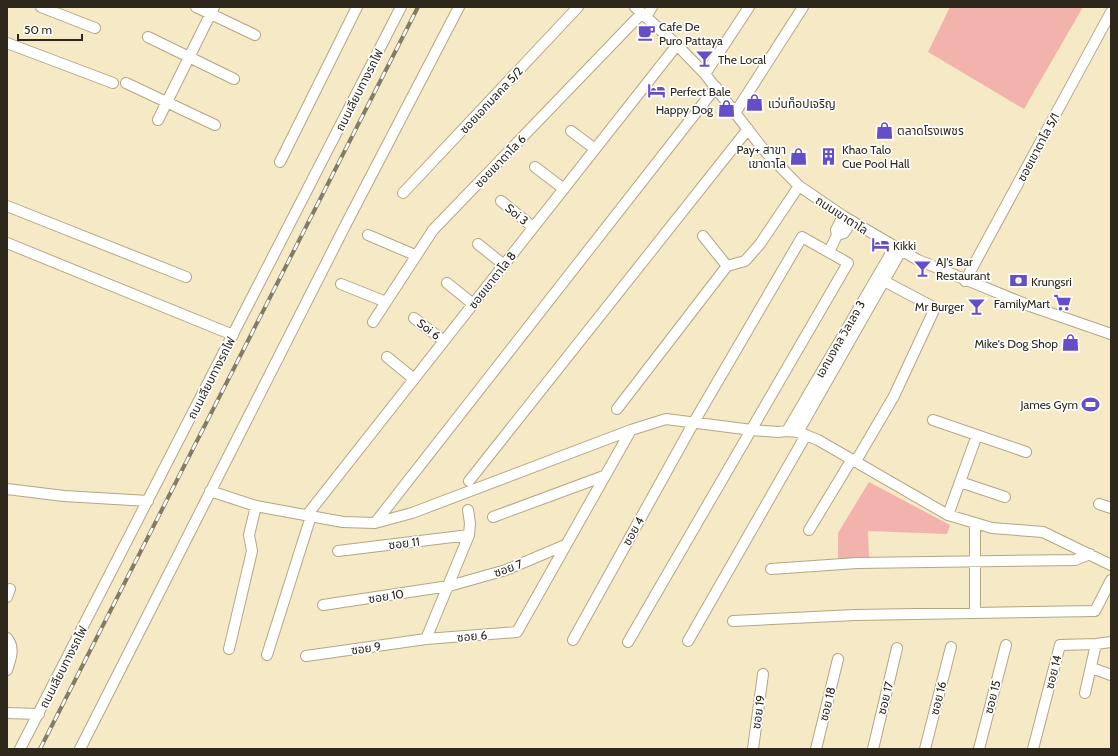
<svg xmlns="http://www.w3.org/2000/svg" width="1118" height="756" viewBox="0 0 1118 756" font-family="Cabin,'Noto Sans Thai',sans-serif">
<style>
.green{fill:#f3b3ad}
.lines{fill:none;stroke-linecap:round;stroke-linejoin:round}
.minor-casing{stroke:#b2a785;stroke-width:12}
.minor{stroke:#fff;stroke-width:10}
.rail-casing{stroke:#837b65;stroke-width:4}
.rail{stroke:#fff;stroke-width:2.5;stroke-dasharray:8;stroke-linecap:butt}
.labels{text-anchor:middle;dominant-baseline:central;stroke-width:3.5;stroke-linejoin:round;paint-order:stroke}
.poi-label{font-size:12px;fill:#2d281b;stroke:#fff;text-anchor:start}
.street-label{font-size:12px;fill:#2d281b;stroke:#fff}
</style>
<rect width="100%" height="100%" fill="#f5e9c6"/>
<path class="green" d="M950,7H1083L1024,109L928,52Z
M869,482L950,525L947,534L868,531L869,559L838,560V533Z"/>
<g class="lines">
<defs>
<path id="minor" d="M41,7L95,28
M196,7L255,35
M635,7L677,45L705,74L763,149L799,186L843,216L918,260L1030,306L1111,334
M646,17L652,7
M148,37L234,79
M7,43L113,83
M705,74L749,7
M126,83L215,125
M735,113L803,7
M158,120L214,7
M571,131L595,149
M280,162L357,7
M535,167L564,189
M403,193L578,7
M501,201L533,227
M7,206L186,277
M368,235L415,255
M837,235L844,233L852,221
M703,236L727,266
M7,243L233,335
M478,244L504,265
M829,252L837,235L836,230L843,216
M965,281L1111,12
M447,283L473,304
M341,284L386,302
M414,318L444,341
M373,322L433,230L642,13
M387,357L414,379
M617,409L727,266L745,261L760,244L799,186
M933,420L1026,452
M787,431L894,248
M798,432L901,251
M856,461L894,396L935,308L884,281
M469,481L748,129
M960,482L1005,497
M7,489L64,496L148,501
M210,491L256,506L343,522L375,523L412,513L631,430L666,419L752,430L778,432L787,431L798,432L818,440L948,515L992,528L1043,532L1111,565
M1099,504L1111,508
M307,515L677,45
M948,515L977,435
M493,517L604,476
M375,523L716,87
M809,530L852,459
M338,551L469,535
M771,569L857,563L1075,560L1090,554
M7,597L10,589
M323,605L449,586L506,570L565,545
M975,612V524
M733,621L855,615L1095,611L1111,580
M7,638C15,647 11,659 7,670
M426,639L469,535L470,523L468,510
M573,640L694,422L802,237L848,263L628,642
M688,641L806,435
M229,649L252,551L249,535L256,506
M267,655L311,516
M306,656L426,639L517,632L631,430
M1092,668L1111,675
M1085,693L1096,644
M7,713L39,714
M20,749L401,7
M80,749L345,226L459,7
M753,749L763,674
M816,749L838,659
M873,749L897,648
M925,749L951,647
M979,749L1006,645
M1033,749L1060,645L1096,644L1111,642"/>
</defs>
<use href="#minor" class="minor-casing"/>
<use href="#minor" class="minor"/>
<defs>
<path id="rail" d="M40,749L418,7"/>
</defs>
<use href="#rail" class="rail-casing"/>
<use href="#rail" class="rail"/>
</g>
<defs>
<symbol id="cafe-bare" viewBox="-9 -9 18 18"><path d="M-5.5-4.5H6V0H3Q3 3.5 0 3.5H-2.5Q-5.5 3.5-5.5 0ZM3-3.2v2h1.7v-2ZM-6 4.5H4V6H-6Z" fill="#654fc8" stroke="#fff" stroke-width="2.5" paint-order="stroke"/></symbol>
<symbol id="bar-bare" viewBox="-9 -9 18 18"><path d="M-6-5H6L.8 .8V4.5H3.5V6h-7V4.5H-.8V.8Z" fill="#654fc8" stroke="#fff" stroke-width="2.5" paint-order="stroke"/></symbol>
<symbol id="hotel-bare" viewBox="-9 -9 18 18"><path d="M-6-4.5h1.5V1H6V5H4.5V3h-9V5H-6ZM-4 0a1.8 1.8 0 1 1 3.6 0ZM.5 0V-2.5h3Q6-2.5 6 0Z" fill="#654fc8" stroke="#fff" stroke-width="2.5" paint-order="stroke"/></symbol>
<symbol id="shop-bare" viewBox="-9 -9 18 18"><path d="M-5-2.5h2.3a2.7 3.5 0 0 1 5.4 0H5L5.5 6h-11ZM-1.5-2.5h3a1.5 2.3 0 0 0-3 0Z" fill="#654fc8" stroke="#fff" stroke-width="2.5" paint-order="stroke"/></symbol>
<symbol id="building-bare" viewBox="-9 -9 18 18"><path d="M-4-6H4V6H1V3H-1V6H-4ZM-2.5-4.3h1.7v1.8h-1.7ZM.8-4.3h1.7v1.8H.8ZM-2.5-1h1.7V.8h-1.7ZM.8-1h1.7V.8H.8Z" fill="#654fc8" stroke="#fff" stroke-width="2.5" paint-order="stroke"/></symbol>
<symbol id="bank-bare" viewBox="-9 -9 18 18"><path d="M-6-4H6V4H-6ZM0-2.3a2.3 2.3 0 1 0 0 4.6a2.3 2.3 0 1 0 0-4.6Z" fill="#654fc8" stroke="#fff" stroke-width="2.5" paint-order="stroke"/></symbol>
<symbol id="supermarket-bare" viewBox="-9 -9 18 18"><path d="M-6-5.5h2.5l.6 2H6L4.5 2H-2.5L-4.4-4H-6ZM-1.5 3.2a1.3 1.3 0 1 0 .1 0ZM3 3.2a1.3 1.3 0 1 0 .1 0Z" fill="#654fc8" stroke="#fff" stroke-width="2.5" paint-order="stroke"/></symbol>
<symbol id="stadium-bare" viewBox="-9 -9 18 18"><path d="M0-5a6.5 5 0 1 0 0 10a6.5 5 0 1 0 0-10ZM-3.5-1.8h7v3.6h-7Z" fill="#654fc8" stroke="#fff" stroke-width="2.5" paint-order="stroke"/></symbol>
</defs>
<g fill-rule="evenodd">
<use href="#cafe-bare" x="634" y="20" width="25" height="25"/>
<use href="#bar-bare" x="692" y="46" width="25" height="25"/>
<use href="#hotel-bare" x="644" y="78" width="25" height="25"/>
<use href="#shop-bare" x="742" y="90" width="25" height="25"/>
<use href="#shop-bare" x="714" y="96" width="25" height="25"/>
<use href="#shop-bare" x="872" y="118" width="25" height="25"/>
<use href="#shop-bare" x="786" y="144" width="25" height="25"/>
<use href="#building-bare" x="816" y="144" width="25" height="25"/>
<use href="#hotel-bare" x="868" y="232" width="25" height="25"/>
<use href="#bar-bare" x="910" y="256" width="25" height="25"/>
<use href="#bank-bare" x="1006" y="268" width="25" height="25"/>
<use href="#supermarket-bare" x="1050" y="290" width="25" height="25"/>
<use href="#bar-bare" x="964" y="294" width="25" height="25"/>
<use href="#shop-bare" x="1058" y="330" width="25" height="25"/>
<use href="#stadium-bare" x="1078" y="392" width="25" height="25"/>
</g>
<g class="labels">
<g class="poi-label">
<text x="659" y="26">Cafe De<tspan x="659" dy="14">Puro Pattaya</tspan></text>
<text x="718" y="59">The Local</text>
<text x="670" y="91">Perfect Bale</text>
<text x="768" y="103">แว่นท็อปเจริญ</text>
<text x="713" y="109" text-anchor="end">Happy Dog</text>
<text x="897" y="130">ตลาดโรงเพชร</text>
<text x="786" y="149" text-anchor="end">Pay+ สาขา<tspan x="786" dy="14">เขาตาโล</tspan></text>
<text x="842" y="149">Khao Talo<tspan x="842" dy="14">Cue Pool Hall</tspan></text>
<text x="893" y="245">Kikki</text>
<text x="936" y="261">AJ's Bar<tspan x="936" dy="14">Restaurant</tspan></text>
<text x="1031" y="281">Krungsri</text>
<text x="1050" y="303" text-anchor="end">FamilyMart</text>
<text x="964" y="306" text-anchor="end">Mr Burger</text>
<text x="1058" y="343" text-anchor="end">Mike's Dog Shop</text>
<text x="1078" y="404" text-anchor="end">James Gym</text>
</g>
<g class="street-label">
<text transform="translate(359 90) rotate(-63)">ถนนเลียบทางรถไฟ</text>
<text transform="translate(491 100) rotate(-47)">ซอยเอกมลคล 5/2</text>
<text transform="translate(1038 147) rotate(-62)">ซอยเขาตาโล 5/1</text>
<text transform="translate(500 161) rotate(-46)">ซอยเขาตาโล 6</text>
<text transform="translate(517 214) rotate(39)">Soi 3</text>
<text transform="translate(842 215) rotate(33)">ถนนเขาตาโล</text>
<text transform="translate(492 280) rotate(-52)">ซอยเขาตาโล 8</text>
<text transform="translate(429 329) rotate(38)">Soi 6</text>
<text transform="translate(840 339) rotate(-60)">เอกมงคล วิลเลจ 3</text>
<text transform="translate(211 378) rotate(-63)">ถนนเลียบทางรถไฟ</text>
<text transform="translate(633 531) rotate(-61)">ซอย 4</text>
<text transform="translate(404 543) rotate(-7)">ซอย 11</text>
<text transform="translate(508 568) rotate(-20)">ซอย 7</text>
<text transform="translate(386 596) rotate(-9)">ซอย 10</text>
<text transform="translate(472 636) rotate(-5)">ซอย 6</text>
<text transform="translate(366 648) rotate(-8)">ซอย 9</text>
<text transform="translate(63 667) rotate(-63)">ถนนเลียบทางรถไฟ</text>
<text transform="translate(1053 672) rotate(-76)">ซอย 14</text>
<text transform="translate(992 697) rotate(-76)">ซอย 15</text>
<text transform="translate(885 698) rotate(-76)">ซอย 17</text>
<text transform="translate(938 698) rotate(-76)">ซอย 16</text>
<text transform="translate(827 704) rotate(-76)">ซอย 18</text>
<text transform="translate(758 712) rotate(-82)">ซอย 19</text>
</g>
</g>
<rect width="1118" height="756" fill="none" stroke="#2d281b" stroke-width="16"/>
<path d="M18 34v6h64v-6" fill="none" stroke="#2d281b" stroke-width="2"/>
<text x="24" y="34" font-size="12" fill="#2d281b" stroke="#ffffff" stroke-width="3" paint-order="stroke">50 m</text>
</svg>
